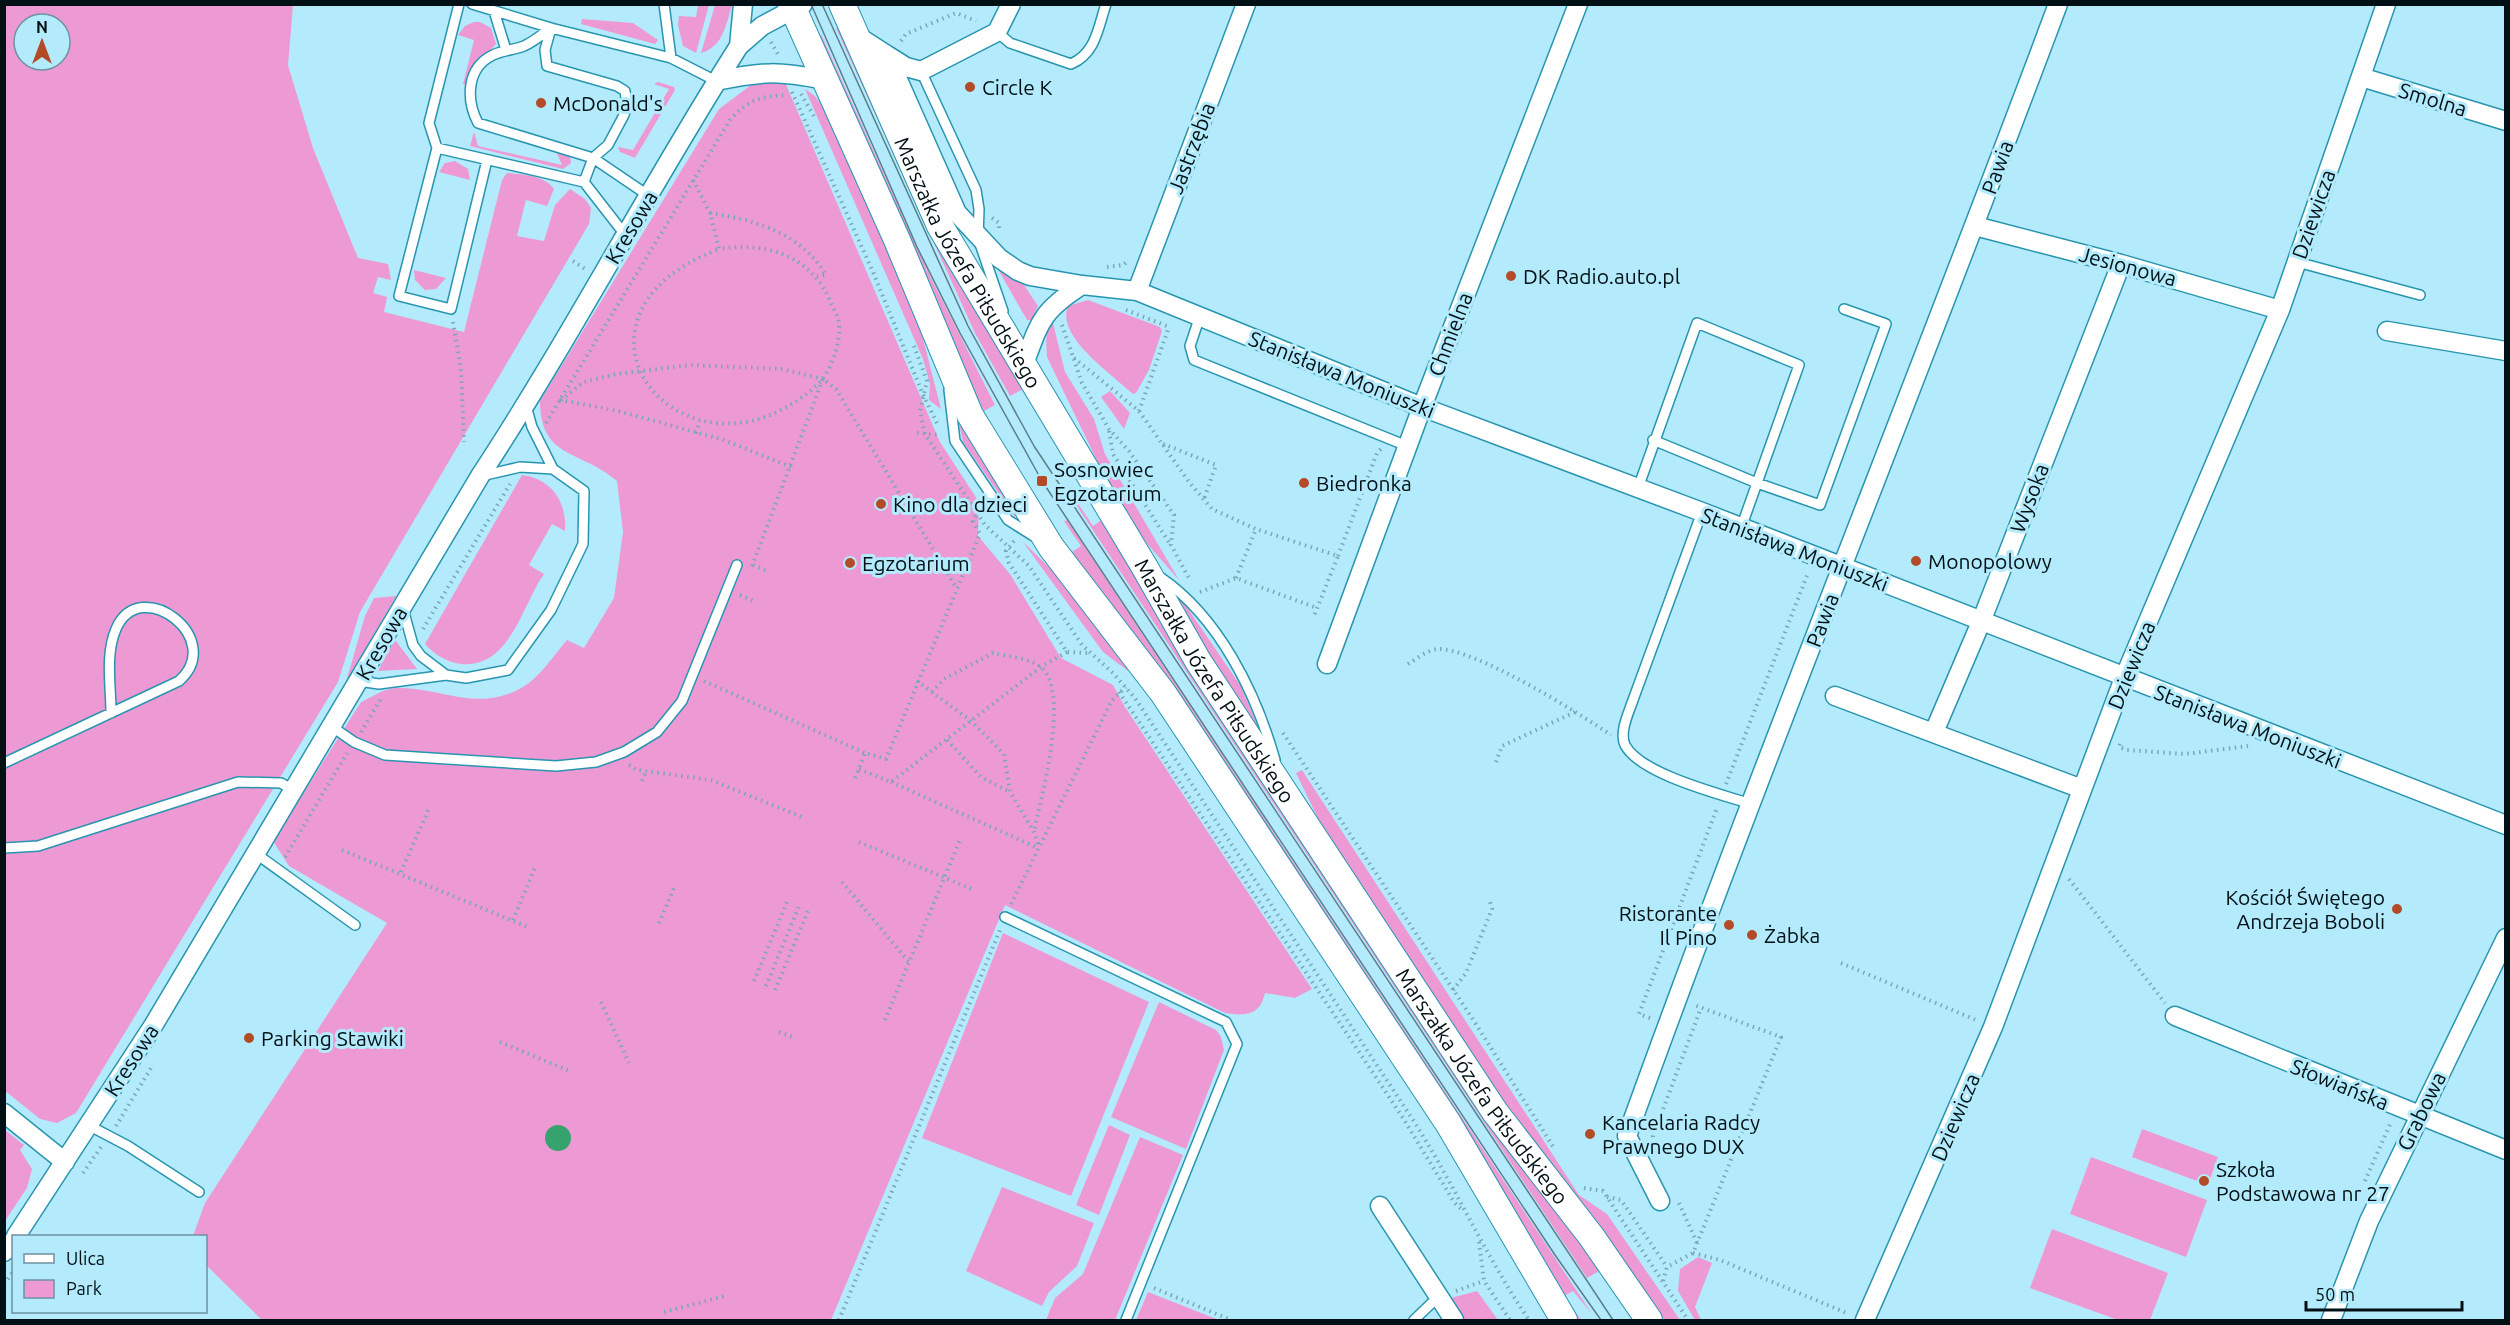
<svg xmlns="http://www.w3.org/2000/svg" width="2510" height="1325" viewBox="0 0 2510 1325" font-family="Ubuntu,sans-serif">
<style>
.green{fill:#ed9ad4;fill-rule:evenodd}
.water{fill:#36a36f}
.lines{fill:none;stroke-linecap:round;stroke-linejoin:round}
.service-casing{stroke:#2895af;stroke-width:12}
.minor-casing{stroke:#2895af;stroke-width:21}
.secondary-casing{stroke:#2895af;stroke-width:28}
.path{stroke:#7ba6b3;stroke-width:4;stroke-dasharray:1.5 4.5;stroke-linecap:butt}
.service{stroke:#fff;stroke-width:9}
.minor{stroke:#fff;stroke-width:18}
.secondary{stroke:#fff;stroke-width:26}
.tram{stroke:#5a7e89;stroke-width:1.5}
.poi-dot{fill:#b34b29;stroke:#b4ebfc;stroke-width:2}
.labels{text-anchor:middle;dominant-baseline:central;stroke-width:6;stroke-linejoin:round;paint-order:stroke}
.poi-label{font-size:21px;fill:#001015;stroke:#b4ebfc;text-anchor:start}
.street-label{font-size:21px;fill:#001015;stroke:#b4ebfc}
</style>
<rect width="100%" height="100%" fill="#b4ebfc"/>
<path class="green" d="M4,5H293L288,65L313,148L358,258L388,264L391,280L378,277L373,293L387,297L384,312L464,332L502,180L507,173C523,175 544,175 554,189L547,206L526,200L517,236L544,241L555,205L570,189L585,199L591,208L589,224L360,612L338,682L76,1113L57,1123L40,1119L4,1090ZM24,24H60V60H24Z
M698,5H709L696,53L683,46L678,25L679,16L696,17Z
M715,5H732C726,25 723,47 701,53Z
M582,19L633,23L658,40L655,44L581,24Z
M474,22H480L491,28L496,44C484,59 471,65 466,85L463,84L474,40L458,35L465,26Z
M836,28L839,29L942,256L1023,389L1010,396L975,333Z
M821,34L930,276L995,405L984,411L962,367L920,262L819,38Z
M784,80L940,442L979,502L978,536L1010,574L1061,658L1113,685L1125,707L1312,989L1295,998L1265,993C1260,1016 1245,1016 1225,1013L1005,905L831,1320H262L206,1265V1236H193L205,1203L387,923L289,866L273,841L361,702C372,697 383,689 395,688C441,686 477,714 523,687C540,677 554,655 567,640L584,648L614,598L623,532L617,481C581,450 540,459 540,401L719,109L755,82Z
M658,82L674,87L675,90L635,158L620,152L618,147L633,150L669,89L654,84Z
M805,89L815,96L828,114L918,319L941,409L929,400L930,384L923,359Z
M474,132L478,146L562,165L556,151L570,156L571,163L563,169L470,146Z
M455,161L468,169L470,180L439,172L445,163Z
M995,264L1020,279L1038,306L1031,320H1027Z
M414,270L446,278L436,289L425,290L415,280Z
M1088,300L1160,327L1162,331L1149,370L1136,393L1133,394C1113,375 1055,336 1068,306Z
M1052,319L1065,372L1094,419L1105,454L1179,580L1149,546L1115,498L1047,357C1046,343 1045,331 1052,319Z
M1110,391L1130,413L1124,429L1101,397Z
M959,423H962L1017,513L1015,517L963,442Z
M522,475C552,479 567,502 565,531L552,524L529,565L544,574C522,605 510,669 461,664C446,662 434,654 425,644Z
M1077,502L1093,526L1103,519L1548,1198L1601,1270L1587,1278L1075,503Z
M1067,520L1592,1314L1573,1291L1564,1296L1581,1320H1578L1558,1294L1053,528L1054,527L1072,552L1081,546L1064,521Z
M1023,542L1053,571L1128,667V671L1103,652Z
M396,596L392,603L346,682L365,616L374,598Z
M1182,600L1240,685L1258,726L1256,727L1216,667L1179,602Z
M396,641L417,669L378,671L392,642Z
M1302,770L1579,1195L1607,1214L1680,1320H1665L1662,1317L1576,1196L1508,1110L1328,839L1296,773Z
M1003,933L1149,1002L1071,1196L922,1138Z
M1159,1002L1216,1030L1221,1037L1224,1050L1186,1149L1111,1117Z
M1109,1125L1130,1135L1099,1215L1076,1205Z
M2142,1129L2218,1157L2208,1185L2132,1157Z
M5,1130L24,1145L20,1150L32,1169L27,1188L5,1221Z
M1140,1137L1183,1155L1115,1320H1046L1055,1298L1083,1274Z
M2091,1157L2207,1200L2186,1257L2070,1214Z
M1002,1187L1094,1223L1077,1266L1049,1292L1042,1306L966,1271Z
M2052,1229L2168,1273L2150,1320H2118L2030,1288Z
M1698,1257L1712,1263L1695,1307L1701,1320H1695L1678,1291L1680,1269Z
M1477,1291L1498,1320H1462L1447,1299Z
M1148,1292L1219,1320H1136Z"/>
<path class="water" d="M545 1138a13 13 0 1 1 26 0a13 13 0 1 1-26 0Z"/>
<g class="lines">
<defs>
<path id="service" d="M459,4L429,123L437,148L399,296L451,309L487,160
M472,4L551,28L671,58L716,81
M664,4L671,58
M494,11L506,50
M551,28C543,34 533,42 524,46C514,50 503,50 493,55C466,68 466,100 478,123L593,158L649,196
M551,28L545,50L547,66L617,86L625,91L627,104L624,115L608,145L593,158L584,182
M997,32L1010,43L1071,64C1096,53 1098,28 1106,4
M921,71L976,190L979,209L978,238L1003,311
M437,148L584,182L626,236
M2297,262L2420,295
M1200,316L1190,346L1194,360L1407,446
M949,390L955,441L1008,520L1035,537
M526,406L532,427L553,469
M1653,440L1757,483L1820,505L1886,324L1844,309
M1638,488L1697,323L1799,365L1741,528
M1702,512L1633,700C1629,712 1619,732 1625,745C1640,774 1720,794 1751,804
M1160,577C1219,617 1256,693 1275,760
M403,609L413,645L421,656L446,675L466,678L508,670L551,610L583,544L584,491L553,469L520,467L481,476
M358,681L379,684L446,675
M331,726L354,742L385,755L556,766L596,762L624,752L657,732L682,701L737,565
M4,763L179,681C227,639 140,573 116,629C105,654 111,686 111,713
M4,848L38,846L238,782L281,783L293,790
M255,853L355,925
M1005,917L1226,1022L1237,1044L1126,1320
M88,1125L128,1146L199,1192
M1414,1320L1438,1297"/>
<path id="minor" d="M856,35L887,55L957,213L999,258L1018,271L1030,276L1082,285L1137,291L1422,407L1702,512L2506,825
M739,46L743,4
M887,55L906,67L921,71L997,32L1011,4
M2361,77L2506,121
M716,81C764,71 778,71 825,80
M1975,226L2121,264L2280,310
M1137,291L1246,4
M2387,331L2506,351
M1023,367C1040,322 1040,312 1082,285
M1327,664L1422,407L1578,4
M1835,696L2082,789
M1934,732L1981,622L2121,264
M2175,1016L2506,1150
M4,1113L65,1162
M1660,1201L1627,1136C1764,756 1917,382 2058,4
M1380,1206L1454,1320
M16,1236L153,1026L480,476C572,336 649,187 739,46L762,26L803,4
M4,1252L14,1240
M1865,1320L1993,1027L2124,678L2280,310L2386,4
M2331,1320L2369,1221L2506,938"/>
<g id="secondary">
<path d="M791,4L897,240L970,415L1051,547L1163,693L1448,1123L1564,1320"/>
<path id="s1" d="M842,4L940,226L1144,566L1198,661L1495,1112L1591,1236L1649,1320"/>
</g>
</defs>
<use href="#service" class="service-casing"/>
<use href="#minor" class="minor-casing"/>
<use href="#secondary" class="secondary-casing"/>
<path class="path" d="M901,41L906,34L956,13L976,21
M771,42L779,56
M792,92L873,272L924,397L937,423
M801,94L814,116
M693,180L710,213L719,249C766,241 812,256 831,303C833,308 837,314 838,319C843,340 831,373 816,386C686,502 536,319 719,249
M710,213C755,220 801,233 826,275L817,276
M992,218L999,223V230
M573,261L585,269
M1107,267L1123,265L1128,261
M1126,310L1167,326
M453,322L461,369L464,442
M1062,325L1082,383L1109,429L1129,451L1174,515L1171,545L1190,580
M914,346L927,381L920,411L925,434L985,525L1029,566L1082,645L1113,673L1135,698L1415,1123C1456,1188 1486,1257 1529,1320
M1074,358L1139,411L1189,482L1212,509L1256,529L1338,556L1314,616
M1139,411L1169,327
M546,423L730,120C748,99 762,96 788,95
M1109,431L1113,454L1170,544
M696,433L700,421
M917,433L941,435
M1163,444L1216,465L1204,499
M791,467L724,440L618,411L561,400L584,382L616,374L690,365L782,369L823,379
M1014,541L1006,551L1009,563L1067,652L1089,653
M1338,556L1377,453L1381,449
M753,565L767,571
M752,566L823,379L836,389L957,589
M1236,578L1256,529
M1200,592L1236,578L1317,608
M740,595L754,601
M423,629L510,484
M1408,664C1416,659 1428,650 1437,649C1475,648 1577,712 1611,735
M704,681L865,753
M917,681L971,721L1004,754L1010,792L1034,832L1039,847
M932,692L944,679L993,653C1008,657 1031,658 1042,668C1070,695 1041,797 1034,832
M1119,692L1403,1118L1454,1202L1462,1210
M361,732L382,697
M1283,733L1474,1021L1554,1148
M947,740L981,777L1010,792
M2120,744L2119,747L2127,750L2185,754L2248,746
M1496,762L1502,746L1575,712
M629,765L637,770L711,780L802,817
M859,769L891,782L1041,667L1067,652
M855,778L865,753L886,759L980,534L973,521L978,511
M642,781L646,771
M891,782L1038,848
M1726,784L1808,573
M859,842L972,889
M342,850L530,928
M285,857L347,753
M401,872L430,806
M2069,879L2165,1003
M842,882L909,962
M1011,904L1112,700L1126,687
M513,920L536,865
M659,923L675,886
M1841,963L1976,1020
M754,981L787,902
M766,986L799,906
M775,990L808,911
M1453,990L1466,973L1492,909L1489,898
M601,1002L629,1063
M1650,1018L1639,1014L1717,808
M885,1020L960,840
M779,1032L795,1038
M500,1042L572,1072
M116,1126L151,1068
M1654,1143L1653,1136L1701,1008
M83,1173L101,1147
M2365,1181L2391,1122
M1584,1188L1603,1191L1688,1320
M1607,1197L1621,1200L1667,1267
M1679,1203L1697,1243
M1479,1242L1484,1281L1510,1320
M1693,1253L1720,1260L1849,1314
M1663,1281L1667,1267L1693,1253L1781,1037L1694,1005
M4,1284L14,1271
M1154,1288L1231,1320
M1456,1291L1484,1281
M664,1312L725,1296
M839,1320L1000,930"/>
<use href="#service" class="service"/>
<use href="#minor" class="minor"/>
<use href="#secondary" class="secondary"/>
<path class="tram" d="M811,4L917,247L960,333L1042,481L1555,1255L1601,1320
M822,4L968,326L1034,446L1613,1320"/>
</g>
<g class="poi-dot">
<circle cx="970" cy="87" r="6"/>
<circle cx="541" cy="103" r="6"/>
<circle cx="1511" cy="276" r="6"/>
<rect x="1036" y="475" width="12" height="12" rx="3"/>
<circle cx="1304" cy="483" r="6"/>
<circle cx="881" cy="504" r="6"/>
<circle cx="1916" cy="561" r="6"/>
<circle cx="850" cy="563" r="6"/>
<circle cx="2397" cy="909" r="6"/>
<circle cx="1729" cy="925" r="6"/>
<circle cx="1752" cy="935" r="6"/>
<circle cx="249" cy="1038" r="6"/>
<circle cx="1590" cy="1134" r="6"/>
<circle cx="2204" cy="1181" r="6"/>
</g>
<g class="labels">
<g class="poi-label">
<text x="982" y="87">Circle K</text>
<text x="553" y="103">McDonald's</text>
<text x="1523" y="276">DK Radio.auto.pl</text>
<text x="1054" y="469">Sosnowiec<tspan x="1054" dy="24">Egzotarium</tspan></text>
<text x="1316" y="483">Biedronka</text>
<text x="893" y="504">Kino dla dzieci</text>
<text x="1928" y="561">Monopolowy</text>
<text x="862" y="563">Egzotarium</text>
<text x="2385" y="897" text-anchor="end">Kościół Świętego<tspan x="2385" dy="24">Andrzeja Boboli</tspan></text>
<text x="1717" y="913" text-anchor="end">Ristorante<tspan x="1717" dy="24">Il Pino</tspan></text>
<text x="1764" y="935">Żabka</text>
<text x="261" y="1038">Parking Stawiki</text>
<text x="1602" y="1122">Kancelaria Radcy<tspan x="1602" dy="24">Prawnego DUX</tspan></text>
<text x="2216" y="1169">Szkoła<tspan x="2216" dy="24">Podstawowa nr 27</tspan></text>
</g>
<g class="street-label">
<text transform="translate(2433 99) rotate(17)">Smolna</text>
<text transform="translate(1191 148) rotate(-69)">Jastrzębia</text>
<text transform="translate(1997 167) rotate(-70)">Pawia</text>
<text transform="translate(2313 214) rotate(-71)">Dziewicza</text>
<text transform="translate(631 227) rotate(-59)">Kresowa</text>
<text stroke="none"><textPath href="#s1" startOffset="288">Marszałka Józefa Piłsudskiego</textPath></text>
<text transform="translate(2128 266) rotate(15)">Jesionowa</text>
<text transform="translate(1450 334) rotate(-69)">Chmielna</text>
<text transform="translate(1342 374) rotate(22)">Stanisława Moniuszki</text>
<text transform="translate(2029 498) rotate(-69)">Wysoka</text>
<text transform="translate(1795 549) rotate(21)">Stanisława Moniuszki</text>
<text transform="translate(1822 620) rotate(-69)">Pawia</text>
<text transform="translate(381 643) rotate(-60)">Kresowa</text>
<text transform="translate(2131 665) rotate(-68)">Dziewicza</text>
<text stroke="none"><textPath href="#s1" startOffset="774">Marszałka Józefa Piłsudskiego</textPath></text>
<text transform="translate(2248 726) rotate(21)">Stanisława Moniuszki</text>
<text transform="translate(131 1060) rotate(-57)">Kresowa</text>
<text transform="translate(2340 1084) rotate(22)">Słowiańska</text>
<text stroke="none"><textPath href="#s1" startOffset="1260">Marszałka Józefa Piłsudskiego</textPath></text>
<text transform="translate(2421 1111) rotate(-64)">Grabowa</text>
<text transform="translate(1955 1117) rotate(-67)">Dziewicza</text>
</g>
</g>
<rect width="2510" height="1325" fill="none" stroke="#001015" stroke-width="12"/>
<rect x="12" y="1235" width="195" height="78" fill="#b4ebfc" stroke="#6c93a0" stroke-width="1.5"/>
<rect x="24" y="1254" width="30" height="9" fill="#ffffff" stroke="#6c93a0" stroke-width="1.5"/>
<text x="66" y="1265" font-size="18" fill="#001015">Ulica</text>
<rect x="24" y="1280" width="30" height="18" fill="#ed9ad4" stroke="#6c93a0" stroke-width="1.5"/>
<text x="66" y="1295" font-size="18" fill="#001015">Park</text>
<g transform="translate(42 42)"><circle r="28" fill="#b4ebfc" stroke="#6c93a0" stroke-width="1.5"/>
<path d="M0-4.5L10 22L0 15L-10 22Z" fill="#b34b29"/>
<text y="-9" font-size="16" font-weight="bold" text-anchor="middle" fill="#001015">N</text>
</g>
<path d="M2306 1301v9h156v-9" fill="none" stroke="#001015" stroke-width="3"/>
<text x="2315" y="1301" font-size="18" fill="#001015" stroke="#b4ebfc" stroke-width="4.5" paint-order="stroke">50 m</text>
</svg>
